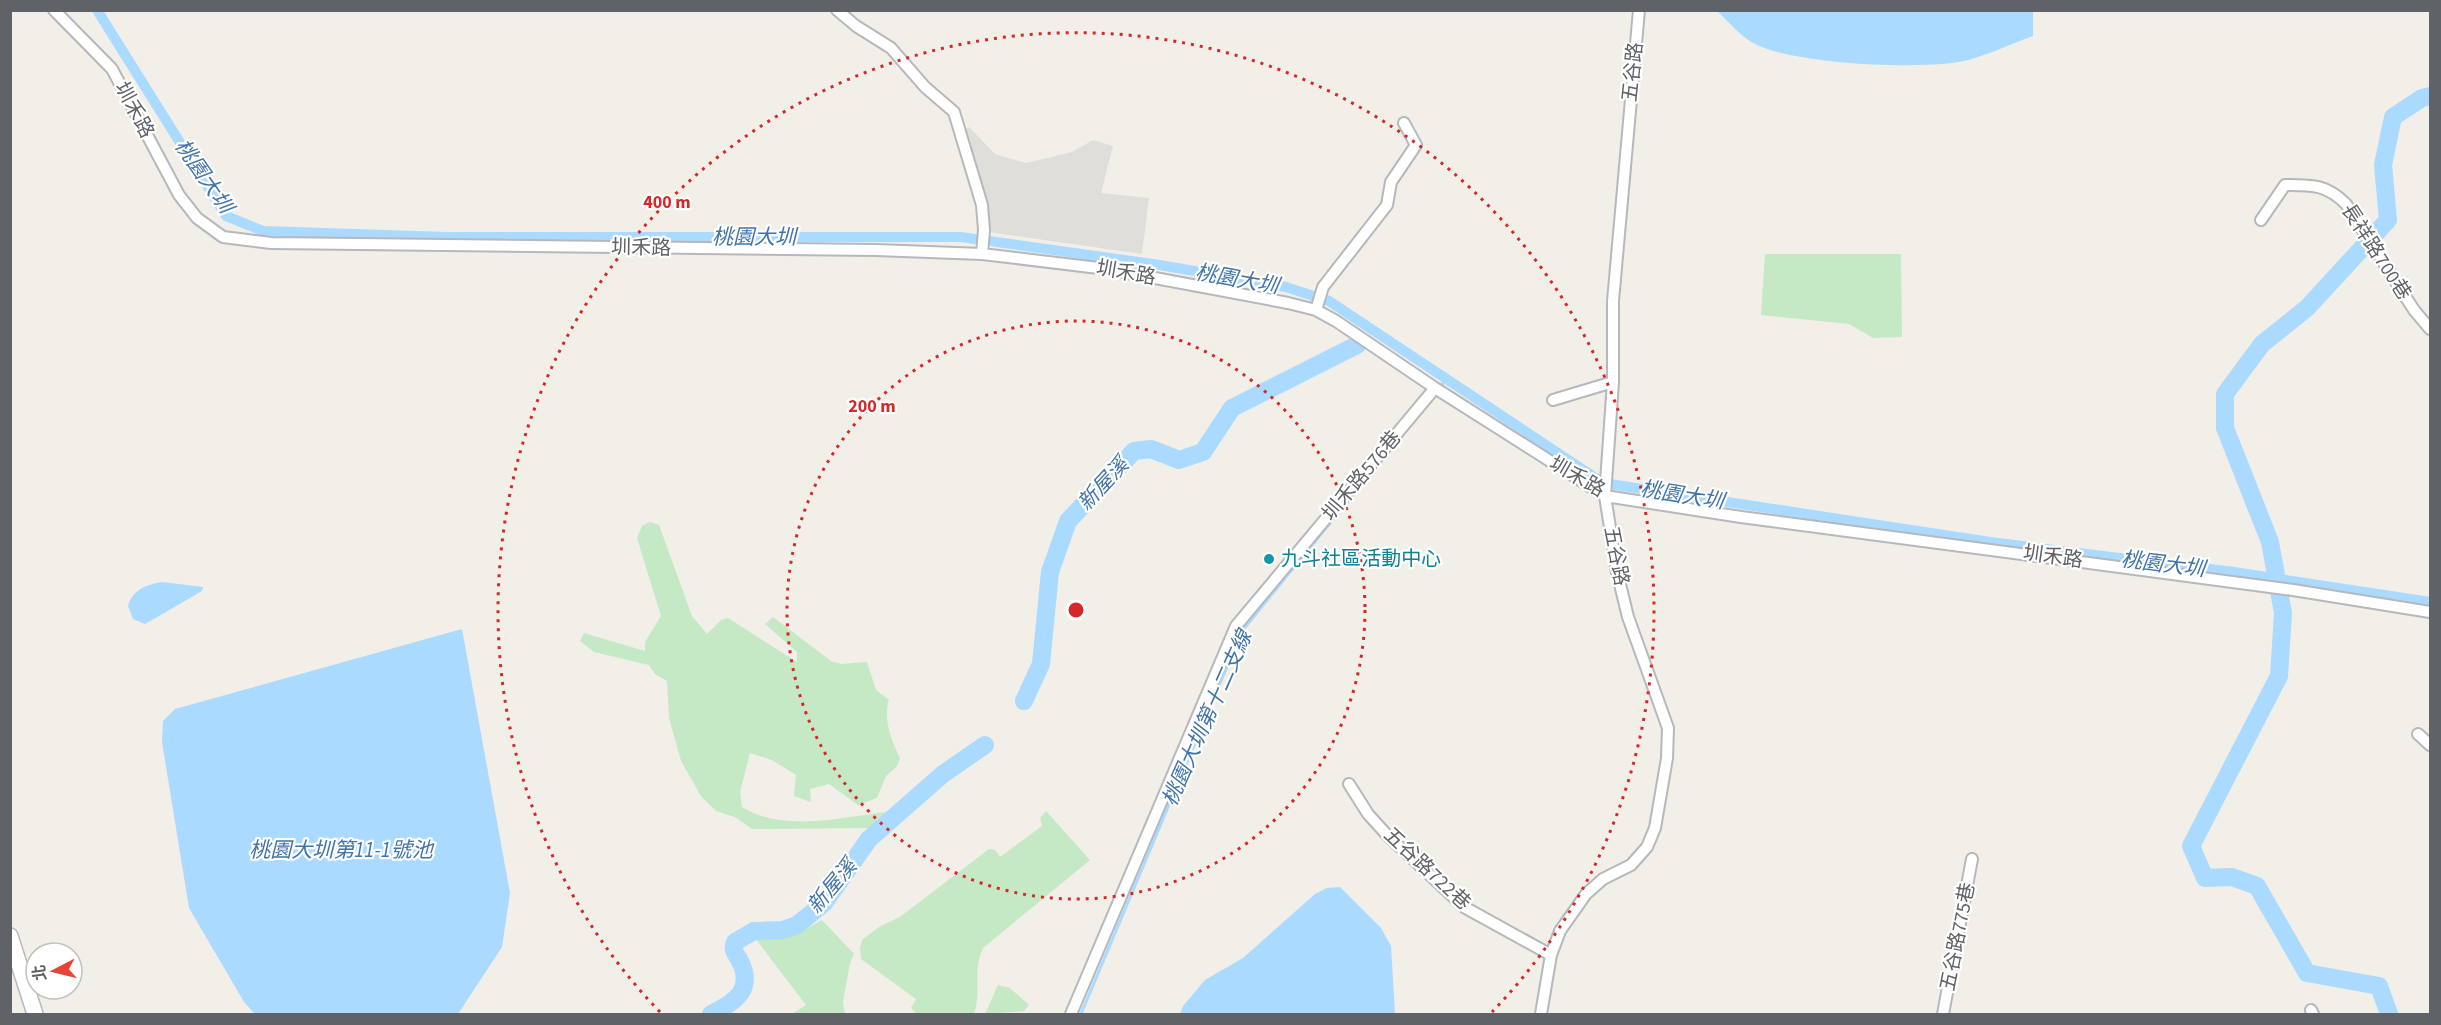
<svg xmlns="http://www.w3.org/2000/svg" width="2441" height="1025" viewBox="0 0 2441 1025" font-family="'Source Sans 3','Noto Sans TC',sans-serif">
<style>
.industrial{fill:#e0deda}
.green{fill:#c5e8c5}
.water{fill:#aadaff}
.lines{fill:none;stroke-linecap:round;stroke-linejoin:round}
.stream{stroke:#aadaff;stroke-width:3}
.canal{stroke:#aadaff;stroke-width:10}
.river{stroke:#aadaff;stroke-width:18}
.street-casing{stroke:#b5b8bc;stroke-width:14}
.secondary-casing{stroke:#b6babf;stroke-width:18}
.street{stroke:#fff;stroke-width:10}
.secondary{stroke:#fff;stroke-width:15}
.ring{fill:none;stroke:#d62828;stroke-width:3;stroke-dasharray:3 6}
.culture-dot{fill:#0f9aa8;stroke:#fff;stroke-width:2}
.labels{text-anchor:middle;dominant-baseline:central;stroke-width:4.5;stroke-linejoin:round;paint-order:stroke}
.street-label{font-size:20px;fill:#5f6368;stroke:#fff}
.culture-label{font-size:20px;fill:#0d838f;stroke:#fff;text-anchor:start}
.water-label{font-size:21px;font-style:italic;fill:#4174aa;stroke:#fff}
.centre{fill:#d62828;stroke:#fff;stroke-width:3}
.ring-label{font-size:18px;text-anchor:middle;font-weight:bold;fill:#d62828;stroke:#fff;stroke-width:4.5;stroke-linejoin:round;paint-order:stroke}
</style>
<rect width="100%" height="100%" fill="#f1efe8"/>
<path class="industrial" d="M969,127L995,154L1026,163L1072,152L1093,140L1113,146L1101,193L1149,198L1142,254L988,232L983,189L966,129Z"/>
<path class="green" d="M1765,254H1901L1902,337L1873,338L1849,324L1761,315Z
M650,522L659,525L692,616L707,634L721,620L728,618L797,662V652L765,624L773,617L831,661L841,664L867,662L876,690L889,700C883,719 891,740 900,758L897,766L886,776L877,798L858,805L829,784L810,789L811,802L794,796L796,775L772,760L750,753L740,792L742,807C784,833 840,817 887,812L873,828L752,829L735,817L716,811L701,796L681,761L669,718L667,681L655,674L649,665L594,652L580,641L584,633L645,651V642L661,616L637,538L642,526Z
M1046,811L1090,860L983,948C972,972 982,990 974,1014H917L911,1008L916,999L861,959L860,948L862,940L879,927L900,917L989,849L995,850L1000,857L1042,826L1040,818Z
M822,920L854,954L850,963L843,1002L845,1014H792L806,1005L755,938C780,937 799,934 822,920Z
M998,985L1010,988L1029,1005L1024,1011L985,1014Z"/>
<path class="water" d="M1717,11H2033V36C2011,44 1990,54 1968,60C1926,71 1793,64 1755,44C1741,37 1728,21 1717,11Z
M162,582L203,587L202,591L145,624L133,619L128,606C133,589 146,585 162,582Z
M462,629L510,893L502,947L458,1014H255L244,1002L189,908L162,742L163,721L175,709Z
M1340,887L1381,928L1391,946L1395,1014H1180L1183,1006L1205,980L1243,958L1315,894L1327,888Z"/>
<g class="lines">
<path class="stream" d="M1440,387L1446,379
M1081,1014L1242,631L1388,452"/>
<path class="canal" d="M97,10L226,216L263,231L447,237H961L1160,265L1286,287L1329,301L1603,483L1990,542L2234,572L2430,602"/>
<path class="river" d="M1024,701L1041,664L1050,572L1068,521L1134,451L1151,449L1179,460L1203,452L1232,408L1357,345
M711,1014C736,1002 755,989 739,959C735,953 732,950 735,942L754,931L783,930L797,925L824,903L869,839L943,774L985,745
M2389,1014L2379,986L2307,973L2257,886L2232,877L2205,878L2191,846L2279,676L2283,613L2270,542L2225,428V394L2262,344L2307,308L2388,220L2383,165L2393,117L2422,98L2430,96"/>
<defs>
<path id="street" d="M54,10L112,69L179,195L197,218L223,237L271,243L876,250L982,254L1107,269L1288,303L1316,310L1336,321L1435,388L1605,496L1741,517L2293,590L2430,612
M837,10L856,26L891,48L925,87L954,112L982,205L984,230L982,254
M2261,220L2285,185C2312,185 2326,184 2346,204L2414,310L2430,329
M1316,310L1323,287L1387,205L1391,182L1416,145L1404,123
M1553,400L1613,382
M2418,734L2430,745
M1349,784L1368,814L1387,835L1464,907L1551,955
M2311,1010L2313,1014
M1071,1014L1236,626L1435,388
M1541,1014L1551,955L1560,931L1586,894L1603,879L1631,865L1647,847L1655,828L1667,758L1668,728L1628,617L1617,572L1605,496L1613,382V301L1639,10
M1943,1014L1972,859"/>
<path id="secondary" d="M10,936L35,1014"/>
</defs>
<use href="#street" class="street-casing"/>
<use href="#secondary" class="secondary-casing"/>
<use href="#street" class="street"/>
<use href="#secondary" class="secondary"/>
</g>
<g class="ring">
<circle cx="1076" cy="610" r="289"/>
<path d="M660 1012A578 578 0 1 1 1492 1012"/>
</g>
<circle class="culture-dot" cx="1269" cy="559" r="6"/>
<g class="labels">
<g class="street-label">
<text transform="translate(1633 72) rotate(-84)">五谷路</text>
<text transform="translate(134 110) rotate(62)">圳禾路</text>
<text transform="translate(641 248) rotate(1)">圳禾路</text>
<text transform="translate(2376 252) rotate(57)">長祥路700巷</text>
<text transform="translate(1126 273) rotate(10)">圳禾路</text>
<text transform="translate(1362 476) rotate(-50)">圳禾路576巷</text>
<text transform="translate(1577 477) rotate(30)">圳禾路</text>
<text transform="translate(1616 556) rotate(79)">五谷路</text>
<text transform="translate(2053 557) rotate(8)">圳禾路</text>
<text transform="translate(1427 869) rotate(43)">五谷路722巷</text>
<text transform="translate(1958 937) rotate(-79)">五谷路775巷</text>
</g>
<g class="culture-label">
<text x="1281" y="559">九斗社區活動中心</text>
</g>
<g class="water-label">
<text transform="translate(204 176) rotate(55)">桃園大圳</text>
<text x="754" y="237">桃園大圳</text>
<text transform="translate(1237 279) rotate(10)">桃園大圳</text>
<text transform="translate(1103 484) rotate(-47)">新屋溪</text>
<text transform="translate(1682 495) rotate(9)">桃園大圳</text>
<text transform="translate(2163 564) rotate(7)">桃園大圳</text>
<text transform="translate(1207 718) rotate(-66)">桃園大圳第十二支線</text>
<text x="341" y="850">桃園大圳第11-1號池</text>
<text transform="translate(832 886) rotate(-50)">新屋溪</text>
</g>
</g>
<circle cx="1076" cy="610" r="9" class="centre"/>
<g class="ring-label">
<text x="667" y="208">400 m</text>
<text x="872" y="412">200 m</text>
</g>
<rect width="2441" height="1025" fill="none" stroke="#5f6368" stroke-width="24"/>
<g transform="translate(54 971) rotate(263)"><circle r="28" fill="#ffffff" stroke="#bfc1c3" stroke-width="1.5"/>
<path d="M0-4.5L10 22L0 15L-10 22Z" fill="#ea4335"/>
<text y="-9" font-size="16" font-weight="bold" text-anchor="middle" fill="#5f6368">北</text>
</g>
</svg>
